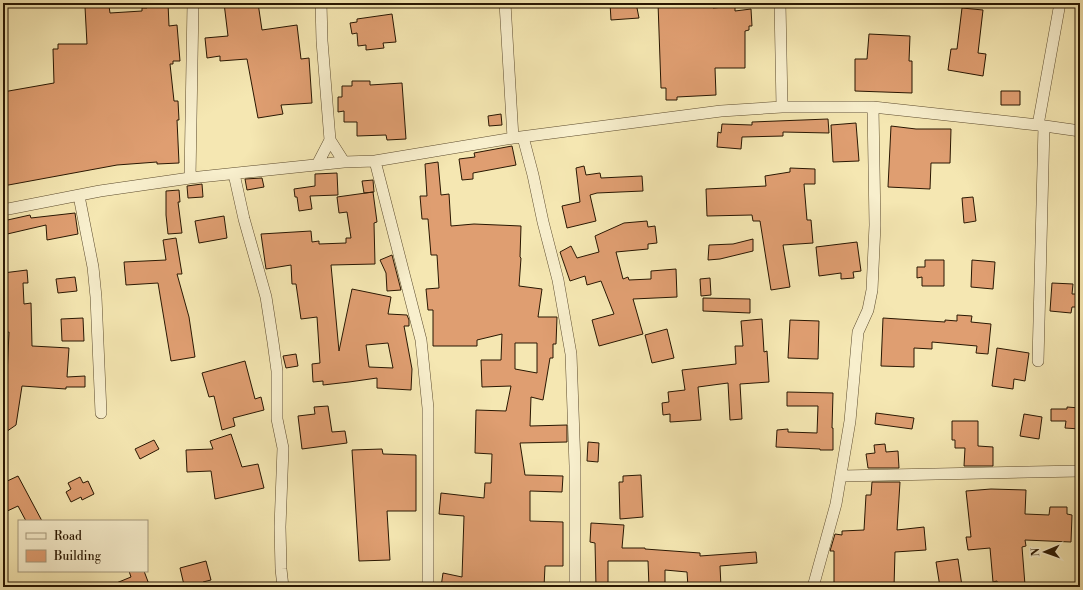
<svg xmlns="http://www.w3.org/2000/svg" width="1083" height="590" viewBox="0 0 1083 590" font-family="'Libre Bodoni',serif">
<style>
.building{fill:#df9e71;stroke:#291702;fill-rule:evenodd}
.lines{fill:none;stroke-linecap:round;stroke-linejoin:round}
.minor-casing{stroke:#5c4b2e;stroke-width:12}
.minor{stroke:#f8efcd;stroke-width:11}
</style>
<rect width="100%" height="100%" fill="#f5e7b2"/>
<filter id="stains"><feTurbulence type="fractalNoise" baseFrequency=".005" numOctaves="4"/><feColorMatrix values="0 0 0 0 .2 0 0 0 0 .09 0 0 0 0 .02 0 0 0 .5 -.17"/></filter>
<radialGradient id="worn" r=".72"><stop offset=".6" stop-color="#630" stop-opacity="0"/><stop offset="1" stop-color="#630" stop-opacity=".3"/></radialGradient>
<path class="building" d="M146,3H168L169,26L177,25L180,61H173V64H170L174,101H178L179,120H177L179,163L157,164V162L117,165L3,186V92L54,83L53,49H58V44H87L85,7L109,6L110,13L142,11V8H147Z
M224,3H258L262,30L297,25L301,59L309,58L312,103L281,105L283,114L258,118L247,59L220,61V56L207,58L205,38L228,36Z
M610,3H636L639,18L611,20Z
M658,3H713V8L735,6V11L751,9L752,26H749V30L745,31V68H715L716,95L677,97V100H666V88H661Z
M962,8L983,10L978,53L986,54L983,76L948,70L951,49H957Z
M392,14L396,42L383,43L384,48L366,50V45L358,46L357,33L352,34L350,23L357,22V19Z
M869,34L910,36L909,61H912V93L855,91V59H867Z
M352,81H370V85L402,83L406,139L387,140L386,135L357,136V122H344V111L338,112V97H342V86H352Z
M1001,91H1020V105H1001Z
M501,114L502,125L489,126L488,116Z
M828,119L829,133L783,132V136L742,137L741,149L717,147L718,132L721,133L722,124L752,125V122Z
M856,123L859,161L833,162L831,125Z
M891,126L916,129H951L950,163H931L930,189L888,187Z
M512,146L516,165L473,173V179L462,180L459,159L475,157L474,153Z
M438,162L441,195L449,194L451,226L474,224L521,226L520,257L521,258L519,286L542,289L538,317H557L556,344H553V358H550L543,400L531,397L530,426L567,425V442L520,443L525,475L563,476L562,492L530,491V521L563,522V566H545L544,587H441L443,573L462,577L464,516L439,514L441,493L484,498L485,483H491L492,454L475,453L476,410L506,411L511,386L482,387L481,360H501L502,334L477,340V346H433V310H428L426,289L439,288L437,255H431L428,219H422L420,196H427L425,164ZM515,343H537V373L515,369Z
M584,166L586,175L600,173L601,178L642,176L643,191L597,193L590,195L596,221L567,228L562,206L580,202L576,168Z
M790,168L815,169V184H804L807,220H811L813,243L783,245L790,287L771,290L760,221H753L752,215L707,216L706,189L766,186L765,176L790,172Z
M337,173L338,195L310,196L312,209L299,211L297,197H295L294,189L315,186V174Z
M262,178L264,187L247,190L245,179Z
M373,180L374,192L364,193L362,181Z
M202,184L203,197L188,198L187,186Z
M179,190L180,202H178L182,233L168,234L166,215V191Z
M373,192L377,222L374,223L375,264L331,265L339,351L352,289L391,297L388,314L407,315L409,320V326H404L412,369L411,390L377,388V378L349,382L323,385V381L313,382L312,364L320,363L317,317L301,319L296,284H292L291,265L266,269L261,234L311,231L312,242L319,241V244L346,243V238H351L347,212L339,213L337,197ZM388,343L393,368L369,367L366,345Z
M973,197L976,221L964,223L962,198Z
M75,213L78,234L47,240L46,225L3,235V221L30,215L31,218Z
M224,216L227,238L199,243L195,221Z
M647,221L648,227L655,226L657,243L648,244V249L616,252L623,279L628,277L629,280L651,279V271L676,269L677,297L633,299L643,334L599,346L592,320L614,314L601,281L587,285L585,276L570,281L560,252L571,246L577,258L599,252L595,236L624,223Z
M176,238L182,274H177L189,317L195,357L171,361L158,283L126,285L124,262L166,260L163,240Z
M753,239V251L720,259L708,260L709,245L733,244Z
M857,242L861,271L853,272L854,278L841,279V273L819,276L816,247Z
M392,255L401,290L387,291L386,273L380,260Z
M925,260H944V286H922V277L917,278V267H925Z
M972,260L995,262L993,289L971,287Z
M27,270L28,283H23L24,304L31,303L32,346L69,348L67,377L85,376V387H66V389L22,386L16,425L3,434V393L5,376H7L9,332L3,333V273Z
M75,277L77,291L58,293L56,279Z
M710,278L711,295L701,296L700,279Z
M1052,283L1073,284L1072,294H1077L1076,307H1072L1071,313L1050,311Z
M703,298L750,299V313L703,311Z
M957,315L972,316L971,322L991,324L988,354L976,353L977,346L932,342V349L914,348V367L881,366L883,318L945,322V320L957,321Z
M83,318L84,341H62L61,319Z
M762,319L764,352L767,351L769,382L740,384L742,419L730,420L728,383L698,387L701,420L670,422V414L663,415L662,403L669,402L668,392L685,390L682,370L736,364L735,346H743L741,321Z
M790,320L819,321L818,359L788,358Z
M667,329L674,358L652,363L645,335Z
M997,348L1029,353L1025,381L1014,379L1013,389L992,386Z
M296,354L298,366L286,368L283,356Z
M245,361L255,399L261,397L264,410L233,418L235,426L222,430L214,396L209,397L202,373Z
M787,392L833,393L832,428H833V450H820V449L776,447L777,430L788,429V432L817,433L818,406H787Z
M328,406L332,432L345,431L347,443L302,449L298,416L315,414L314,407Z
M1067,407L1080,408V429L1065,428L1066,421H1051V409H1067Z
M876,413L914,418L912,429L875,424Z
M1024,414L1042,417L1039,439L1020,436Z
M952,421H978V446L993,447V466H964L965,448H955V440H952Z
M231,434L242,467L258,464L264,488L215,499L211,471L187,472L186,450L213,449L210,441Z
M154,440L159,449L140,459L135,449Z
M588,442L599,443L598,462L587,461Z
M885,444L886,452L898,451L899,468H868L866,454L875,453L874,445Z
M382,449L383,454L416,455V511H387L390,560L359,561L352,450Z
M641,475L643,517L620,519L619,482H623V476Z
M18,476L42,521H26L18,506L3,513V483Z
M80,477L83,483L88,481L94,494L82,500L81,497L71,502L66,492L71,489L68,483Z
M872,482H900L897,530L924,527L926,550L895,552L894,587H834V551H830L835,534L842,535V531L864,530L866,495H871Z
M991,489L1026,490L1025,514L1049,515L1050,507H1067V514L1072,515L1071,542L1025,540L1026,546L1022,547L1025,585L1018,586V587H998L997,581L993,582L990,548L968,550L966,537H971L966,491Z
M591,523L624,525L622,548H645V549L700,553V556L756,552L757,563L720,566L721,587H688L687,572L665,570V587H649L648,561H608V587H596L595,543L590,542Z
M958,559L962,586L940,587L936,562Z
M206,561L211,580L203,582L205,587H193L191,583L184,585L180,568Z
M129,571H144L150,587H109V586L131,577Z"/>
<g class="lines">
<defs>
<path id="minor" d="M321,3L322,41L330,140L344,162
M505,3L513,138
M780,3L782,107
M1038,125L1060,3
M523,137L533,175L543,222L558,280L571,354L575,466V587
M375,161L421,340L428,408V587
M317,165L330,140
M234,174L244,219L266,297L273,342L277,371V419L283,448L280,527L281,569L283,587
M190,178L193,3
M79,196L93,267L96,297L101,413
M3,210L100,191L190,178L344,162L375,161L513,138L721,111L782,107H873L1038,125L1080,131
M1038,361L1044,126
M842,476L1080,471
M813,587L836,504L850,421L858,332L868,310L872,290L875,225L873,107"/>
</defs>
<use href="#minor" class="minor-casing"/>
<use href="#minor" class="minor"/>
</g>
<rect width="1083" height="590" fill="none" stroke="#f5e7b2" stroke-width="16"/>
<rect x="4" y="4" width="1075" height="582" fill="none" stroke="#291702" stroke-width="2"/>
<rect x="8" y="8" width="1067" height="574" fill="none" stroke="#291702"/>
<rect x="18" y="520" width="130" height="52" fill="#f8efcd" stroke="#a5997c"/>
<rect x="26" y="533" width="20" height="6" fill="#f8efcd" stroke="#a5997c"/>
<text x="54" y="540" font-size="12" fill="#291702">Road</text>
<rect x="26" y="550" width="20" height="12" fill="#df9e71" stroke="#a5997c"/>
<text x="54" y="560" font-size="12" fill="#291702">Building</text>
<g transform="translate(1045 552) rotate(268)" stroke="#f8efcd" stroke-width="3" paint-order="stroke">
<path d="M0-3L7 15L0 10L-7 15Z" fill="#291702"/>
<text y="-6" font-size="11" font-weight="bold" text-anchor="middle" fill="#291702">N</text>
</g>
<rect width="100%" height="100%" filter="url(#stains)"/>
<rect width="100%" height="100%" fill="url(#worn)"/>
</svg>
